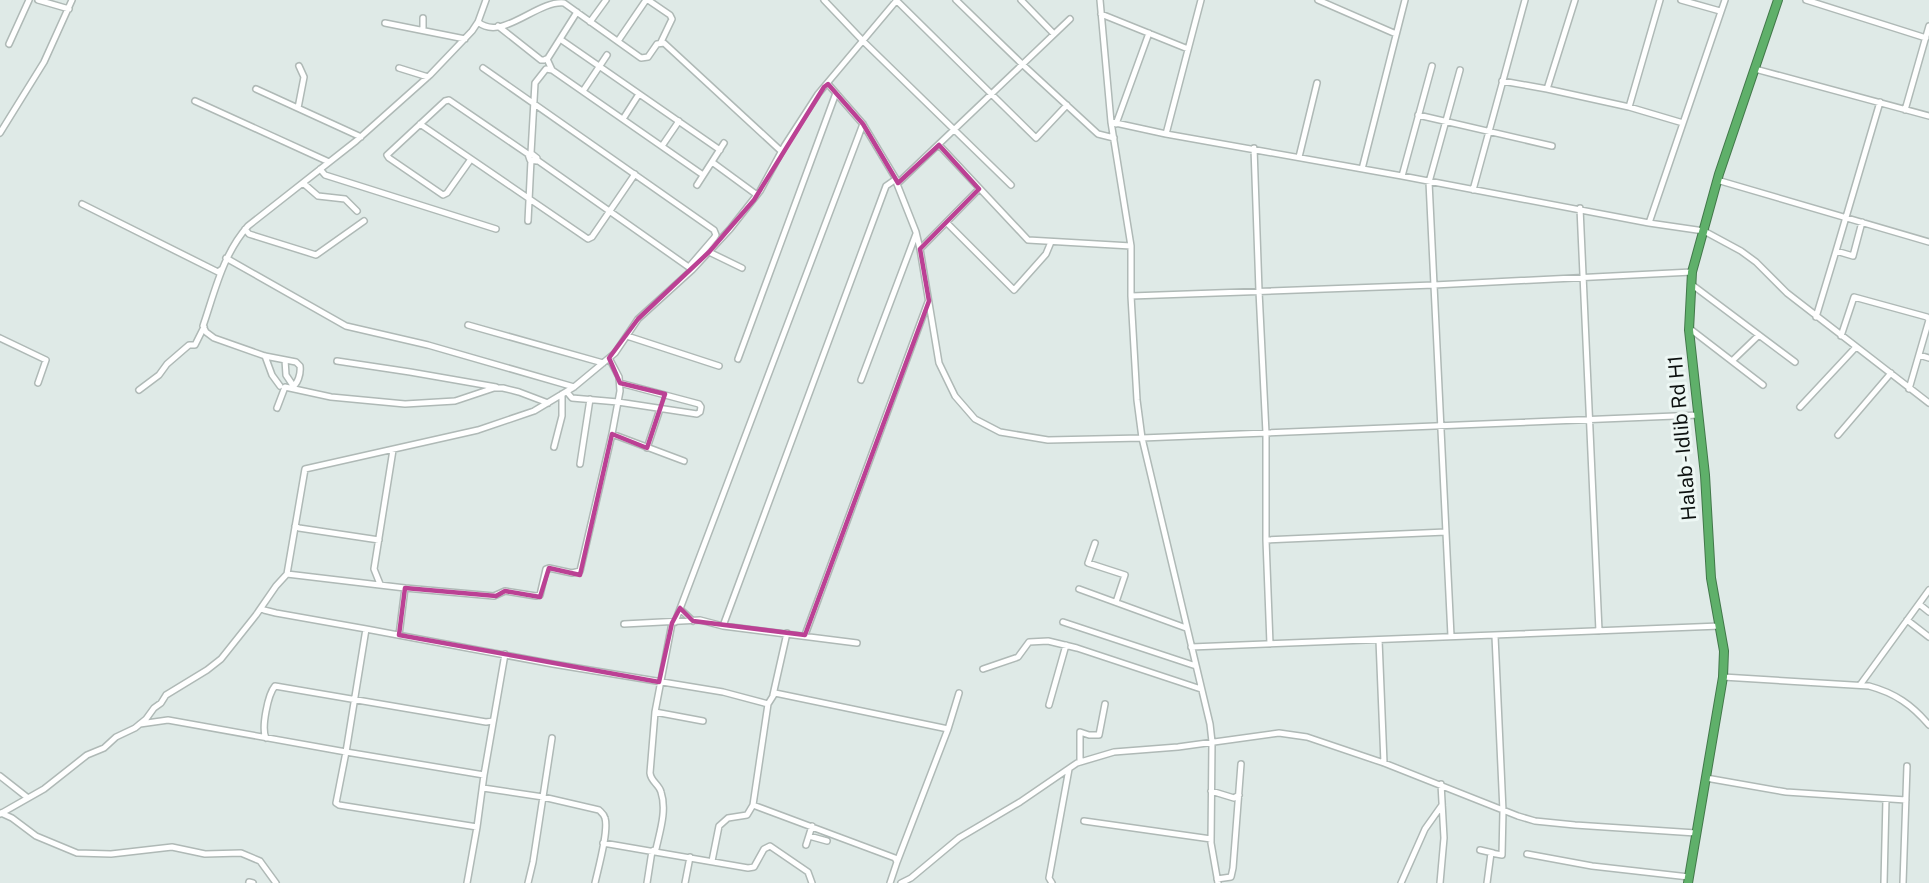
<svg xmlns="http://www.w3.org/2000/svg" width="1929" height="883" viewBox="0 0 1929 883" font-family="'Public Sans',sans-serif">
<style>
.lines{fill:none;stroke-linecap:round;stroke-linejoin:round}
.minor-casing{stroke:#afb9b6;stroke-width:8}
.highway-casing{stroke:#42784a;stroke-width:10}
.minor{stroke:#fff;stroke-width:5}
.highway{stroke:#5fb06a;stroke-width:8}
.marked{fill:none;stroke:#bb4194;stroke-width:4.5;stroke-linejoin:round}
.labels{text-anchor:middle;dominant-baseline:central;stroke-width:6;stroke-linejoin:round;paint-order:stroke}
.street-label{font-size:20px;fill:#0d1110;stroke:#edf7f4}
</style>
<rect width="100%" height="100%" fill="#dfeae7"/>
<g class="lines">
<defs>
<path id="minor" d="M38,0L69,9
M648,0L670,15L672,19L661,42
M824,0L863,41L1011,185
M896,0L1036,138L1067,105
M956,0L1022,64L1098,134L1114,138
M1021,0L1054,34
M1100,0L1111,122L1131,246V296L1137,400L1142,438L1210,724L1212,742L1211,843L1218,883
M1318,0L1396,34
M1575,0L1547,89L1629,107L1683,123
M1681,0L1720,11
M1806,0L1926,38
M1101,14L1188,49
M423,18V30
M478,22C502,42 537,0 564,3L641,58L648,57L657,44L664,43L781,151
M590,22L606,0
M385,23L465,39
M498,26L541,60H544L548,58L577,12
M560,39L720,150
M618,41L646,0
M9,44L29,0
M399,68L428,77
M483,68L714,230L716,235L714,238L689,267
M1755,69L1929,116
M552,70L703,175
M1502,81L1547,89
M828,84L863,124L896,179L897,184L916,232L920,249L939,363L955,396L975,419L1000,432L1048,440L1142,438L1699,415
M256,89L361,137
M583,91L607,55
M195,101L329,162
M1629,107L1660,0
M298,108L304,77L299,66
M1905,110L1929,26
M1418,115L1552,146
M623,119L639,94
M1111,122L1166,134L1402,176L1649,223L1704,231L1741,251L1756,262L1787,293L1929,403
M420,124L588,239L592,237L635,174
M1116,124L1149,33
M0,133L44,62L72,0
M1166,134L1201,0
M939,145L1028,240L1131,246
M662,146L679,121
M1254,148L1259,291L1266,433V540L1270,644
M531,153L535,83L546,69L552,70L547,59
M1299,157L1317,83
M471,159L447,193L443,195L389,158L387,155L445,101L449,100L528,154H532L537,158V161L530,160L528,154
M537,160L690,268
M712,162L757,195
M320,169L325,175L496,229
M1362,169L1405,0
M1402,176L1432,66
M1717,180L1929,242
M303,183L318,196L345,199L357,211
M897,184L1070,19
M697,185L724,143
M1473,190L1525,0
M82,204L218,272L222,269
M1580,208L1599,631
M528,221L531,160
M947,223L1014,290L1046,254L1051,242
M1649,223L1725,0
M245,229L249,234L316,255L364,221
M920,249L979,189
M1836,251L1880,102
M709,252L742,268
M226,258L346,326L428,345L574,387
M1691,284L1795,362
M1131,296L1434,285L1692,272
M1816,317L1836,251L1853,256L1862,222
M468,325L603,363
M1689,328L1763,385
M627,336L719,366
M1841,336L1854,297L1927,317L1929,320L1909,389
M0,338L46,360L38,383
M1919,355L1929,358
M265,356L272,375L280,386
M738,359L836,93
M285,360L286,375L294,387
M337,361L410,372L496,387
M1732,361L1759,335
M861,380L916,234
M291,388C298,384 301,374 300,366L296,362L265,356L214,338L206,332L203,326C215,291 223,254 248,226L356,141L430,75L472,31L478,22L486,0
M139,390L159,375L167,364L189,345H195L204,327
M567,392L572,398L618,402L697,414L700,412L701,407L699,404L620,383
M1800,407L1856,347
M277,408L285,387L331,397L405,404L455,401L494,388H503L519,392L548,403
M612,434L684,461
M1838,435L1891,373
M554,447L562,416V394
M647,448L660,409
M580,464L590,399
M295,526L299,528L379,540
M1266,540L1446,532
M1095,543L1088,563L1125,575L1116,602
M380,584L374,569L393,450
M405,588L287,574L305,469L478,430L534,411L574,387L615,353L638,319L692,270L730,229L760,191L785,145L818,94L897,0
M1079,589L1186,628
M1919,604L1929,612
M261,608L264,610L276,613L366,629
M680,609L693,621
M1907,620L1929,637
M675,622L863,124
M1063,622L1196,666
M624,624L700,620L723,626L857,643
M723,626L886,186L896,179
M399,635L405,588L494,596L505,591L536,596L540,595L546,569L549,568L572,573L580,571L612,434L620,391L619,377L609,358
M805,635L928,302
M1451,636L1429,182L1460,70
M1379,640L1384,763
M1191,647L1720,626
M983,669L1018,657L1029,642L1048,641L1077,648L1201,689
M1723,677L1869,686C1895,693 1912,705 1929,725
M1860,685L1929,590
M773,695L787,633
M1049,705L1066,645
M655,712L703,721
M140,724L168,720L346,752L366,629L553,664L723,692L768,704
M948,729L959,693
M266,738C261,728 268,694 275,686L486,722L493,721
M1080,762V732L1089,735H1099L1105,704
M484,775L505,654
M0,776L28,798
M1706,778L1786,792L1906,800
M483,788L543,797L599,810C601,812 604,814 605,818C609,831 598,869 595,883
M1211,791L1234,798L1239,795
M753,805L895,858L897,862L890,883
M1,813L12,818L36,836L77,853L111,854L172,847L205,854L241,853L260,861L276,883
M0,814L44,789L87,755L104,748L116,737L135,728L146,719L154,708L161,703L166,695L207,670L221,659L256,615L276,586L287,574
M1084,821L1211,839
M809,836L827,841
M603,843L748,868L754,867L764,849L770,846L808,872L812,883
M806,845L812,826
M1480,850L1493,853
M1527,854L1592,866L1689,877
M712,861L719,826L728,818L747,815L753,805L768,704L775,693L948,729L897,862
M1217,879L1231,877L1233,868L1241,764
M249,882L253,883
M467,883L477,827L484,775L346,752L336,803L339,805L477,827
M528,883L533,862L552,738
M647,883L652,851L656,849C660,831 667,810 661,792C659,784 651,782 650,773L655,712L672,623
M685,883L690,857
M901,883L911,878L959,838L1020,802L1077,763L1114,752L1178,747L1279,733L1307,737L1384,763L1518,816L1535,821L1575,825L1696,833
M1052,883L1049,878L1069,769
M1401,883L1425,829L1442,805
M1440,883L1444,838L1441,784
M1487,883L1491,853L1502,855L1503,811L1495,636
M1884,883L1886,799
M1903,883L1907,766"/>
<path id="highway" d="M1688,883L1723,677L1724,651L1711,578L1705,475L1689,330L1692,272L1719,174L1778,0"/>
</defs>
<use href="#minor" class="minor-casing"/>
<use href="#highway" class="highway-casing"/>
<use href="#minor" class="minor"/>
<use href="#highway" class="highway"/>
</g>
<path class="marked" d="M828,84L863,124L898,183L939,145L979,189L920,249L929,301L805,635L693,621L680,608L672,623L659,682L399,635L405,588L496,596L505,591L540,597L549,568L580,575L612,434L647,448L665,394L620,383L609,358L638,319L709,252L754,200L824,87Z"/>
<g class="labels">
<g class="street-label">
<text transform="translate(1682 438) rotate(-95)">Halab - Idlib Rd H1</text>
</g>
</g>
</svg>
